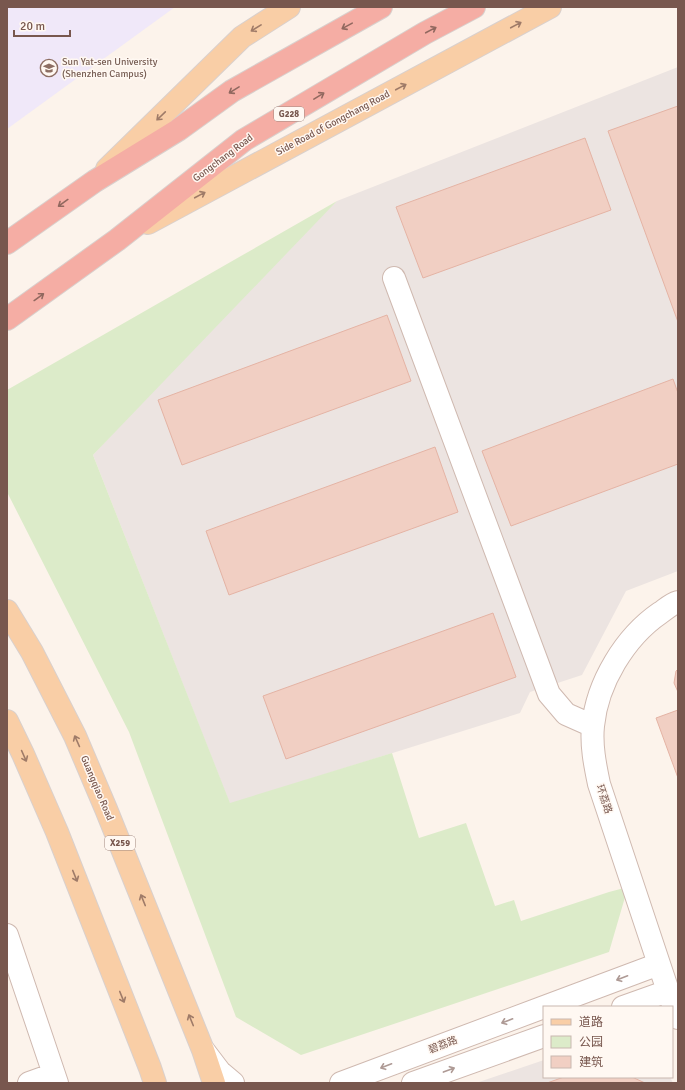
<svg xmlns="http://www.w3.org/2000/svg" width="685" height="1090" viewBox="0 0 685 1090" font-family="Signika,'Noto Sans SC',sans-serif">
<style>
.industrial{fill:#ece4e1}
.education{fill:#f0e8f9}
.green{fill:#dcebc9}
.building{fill:#f1cfc3;stroke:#e4b3a4}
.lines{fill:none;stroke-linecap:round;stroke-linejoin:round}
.minor-casing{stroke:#cfb9b0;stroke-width:24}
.major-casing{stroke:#d9d0cd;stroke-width:24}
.highway-casing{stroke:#d9d0cd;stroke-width:24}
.minor{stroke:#fff;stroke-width:22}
.major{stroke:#f9cea6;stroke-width:22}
.highway{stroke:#f5ada4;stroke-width:22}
.oneway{stroke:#9f7b68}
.oneway2{stroke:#91685f}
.oneway3{stroke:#ae9a95}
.labels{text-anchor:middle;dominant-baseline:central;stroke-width:3;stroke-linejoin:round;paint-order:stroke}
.shield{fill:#fff8f2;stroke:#a0877f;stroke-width:1}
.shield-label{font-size:9px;font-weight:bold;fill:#78574e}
.education-label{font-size:10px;fill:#785e54;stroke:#fff8f2;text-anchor:start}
.street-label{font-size:10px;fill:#78574e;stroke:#fff8f2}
</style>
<rect width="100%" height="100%" fill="#fcf3eb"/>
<path class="industrial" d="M678,67V571L626,591L582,675L530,692L520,713L230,804L93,455L246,289L337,201Z
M544,1060V1077H670L673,1083H476Z"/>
<path class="education" d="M7,7H175L7,129Z"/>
<path class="green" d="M337,201L93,455L230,803L392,753L419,838L466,823L495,906L514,900L521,921L609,892L628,887L609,952L301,1055L236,1017L129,732L7,492V390Z"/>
<path class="building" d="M678,106V322L608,131Z
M585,138L611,210L423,278L396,207Z
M387,315L411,381L182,465L158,400Z
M673,379L678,393V464L511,526L482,451Z
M435,447L458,512L229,595L206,531Z
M493,613L516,677L286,759L263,696Z
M678,669V692L674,683L676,671Z
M678,710V778L656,718Z
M564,1077H632L645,1083H547Z"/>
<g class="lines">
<defs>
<path id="minor" d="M394,278L549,694L566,714L593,726
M678,602C671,604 666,609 660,613C625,637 597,683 593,726C591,745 595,765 599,784L668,991L678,1018
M7,935L57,1083
M544,1007L659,964
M623,1007L668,991
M204,1051L220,1072L233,1083
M29,1083L54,1074
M341,1083L544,1007
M413,1083L544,1036"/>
<path id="major" d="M107,169L242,37L289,7
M148,223L550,7
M7,611L32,652L75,736L106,809L203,1050L214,1083
M7,721L23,754L57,832L150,1068L155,1083"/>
<path id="highway" d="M7,243L95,181L178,130L232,91L381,7
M7,319L117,240L244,140L425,33L474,7"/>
</defs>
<use href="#minor" class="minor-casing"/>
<use href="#major" class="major-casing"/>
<use href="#highway" class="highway-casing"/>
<use href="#minor" class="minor"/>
<use href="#major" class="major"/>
<use href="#highway" class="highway"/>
</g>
<defs><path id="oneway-shaft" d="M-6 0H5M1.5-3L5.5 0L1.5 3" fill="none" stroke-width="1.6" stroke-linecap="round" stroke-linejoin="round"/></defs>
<g class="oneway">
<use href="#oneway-shaft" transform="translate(516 25) rotate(-28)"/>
<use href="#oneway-shaft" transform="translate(256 28) rotate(148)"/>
<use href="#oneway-shaft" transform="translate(401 87) rotate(-28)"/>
<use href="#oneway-shaft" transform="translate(161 116) rotate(136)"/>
<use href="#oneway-shaft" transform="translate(200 195) rotate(-28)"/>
<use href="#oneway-shaft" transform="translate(77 741) rotate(-114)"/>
<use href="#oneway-shaft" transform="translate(24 756) rotate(66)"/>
<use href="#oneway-shaft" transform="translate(75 876) rotate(68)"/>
<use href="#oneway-shaft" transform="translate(143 900) rotate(-112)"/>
<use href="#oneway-shaft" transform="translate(122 997) rotate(68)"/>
<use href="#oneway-shaft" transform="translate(191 1020) rotate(-112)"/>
</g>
<g class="oneway2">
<use href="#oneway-shaft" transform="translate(347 26) rotate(151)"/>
<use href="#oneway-shaft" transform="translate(431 30) rotate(-28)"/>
<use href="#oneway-shaft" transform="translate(234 90) rotate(148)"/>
<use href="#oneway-shaft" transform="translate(319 96) rotate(-31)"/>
<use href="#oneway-shaft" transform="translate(63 203) rotate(144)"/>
<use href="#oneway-shaft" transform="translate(39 297) rotate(-36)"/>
</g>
<g class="oneway3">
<use href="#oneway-shaft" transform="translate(622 978) rotate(159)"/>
<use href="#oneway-shaft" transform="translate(507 1021) rotate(159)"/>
<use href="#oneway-shaft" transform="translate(386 1066) rotate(159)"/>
<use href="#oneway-shaft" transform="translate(449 1070) rotate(-20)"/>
</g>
<defs>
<symbol id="university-ring" viewBox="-11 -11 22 22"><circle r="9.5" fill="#fff8f2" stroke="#8d6e63" stroke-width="1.5"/><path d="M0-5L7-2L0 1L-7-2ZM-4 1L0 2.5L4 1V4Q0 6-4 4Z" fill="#8d6e63"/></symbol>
</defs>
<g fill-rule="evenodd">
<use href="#university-ring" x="39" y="58" width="20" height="20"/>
</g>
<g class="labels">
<g class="shield">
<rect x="274" y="107" width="30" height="14" rx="3"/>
<rect x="105" y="836" width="30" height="14" rx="3"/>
</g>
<g class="shield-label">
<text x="289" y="114">G228</text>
<text x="120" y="843">X259</text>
</g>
<g class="education-label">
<text x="62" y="62">Sun Yat-sen University<tspan x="62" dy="12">(Shenzhen Campus)</tspan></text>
</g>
<g class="street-label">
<text transform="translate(333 123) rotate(-28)">Side Road of Gongchang Road</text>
<text transform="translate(223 158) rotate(-37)">Gongchang Road</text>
<text transform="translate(97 788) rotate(67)">Guangqiao Road</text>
<text transform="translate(604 799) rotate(72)">环荔路</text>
<text transform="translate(443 1045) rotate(-21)">碧荔路</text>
</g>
</g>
<rect width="685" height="1090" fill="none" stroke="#78574e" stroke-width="16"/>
<rect x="543" y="1006" width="130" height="72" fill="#fff8f2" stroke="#c9b8b0"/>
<rect x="551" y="1019" width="20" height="6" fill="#f9cea6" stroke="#c9b8b0"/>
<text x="579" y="1026" font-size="12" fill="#78574e">道路</text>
<rect x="551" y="1036" width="20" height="12" fill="#dcebc9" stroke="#c9b8b0"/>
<text x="579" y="1046" font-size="12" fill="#78574e">公园</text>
<rect x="551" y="1056" width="20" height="12" fill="#f1cfc3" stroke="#c9b8b0"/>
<text x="579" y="1066" font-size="12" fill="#78574e">建筑</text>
<path d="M14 30v6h56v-6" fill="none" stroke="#78574e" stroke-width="2"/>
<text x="20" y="30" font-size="12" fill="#78574e" stroke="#fff8f2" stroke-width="3" paint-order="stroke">20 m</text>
</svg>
